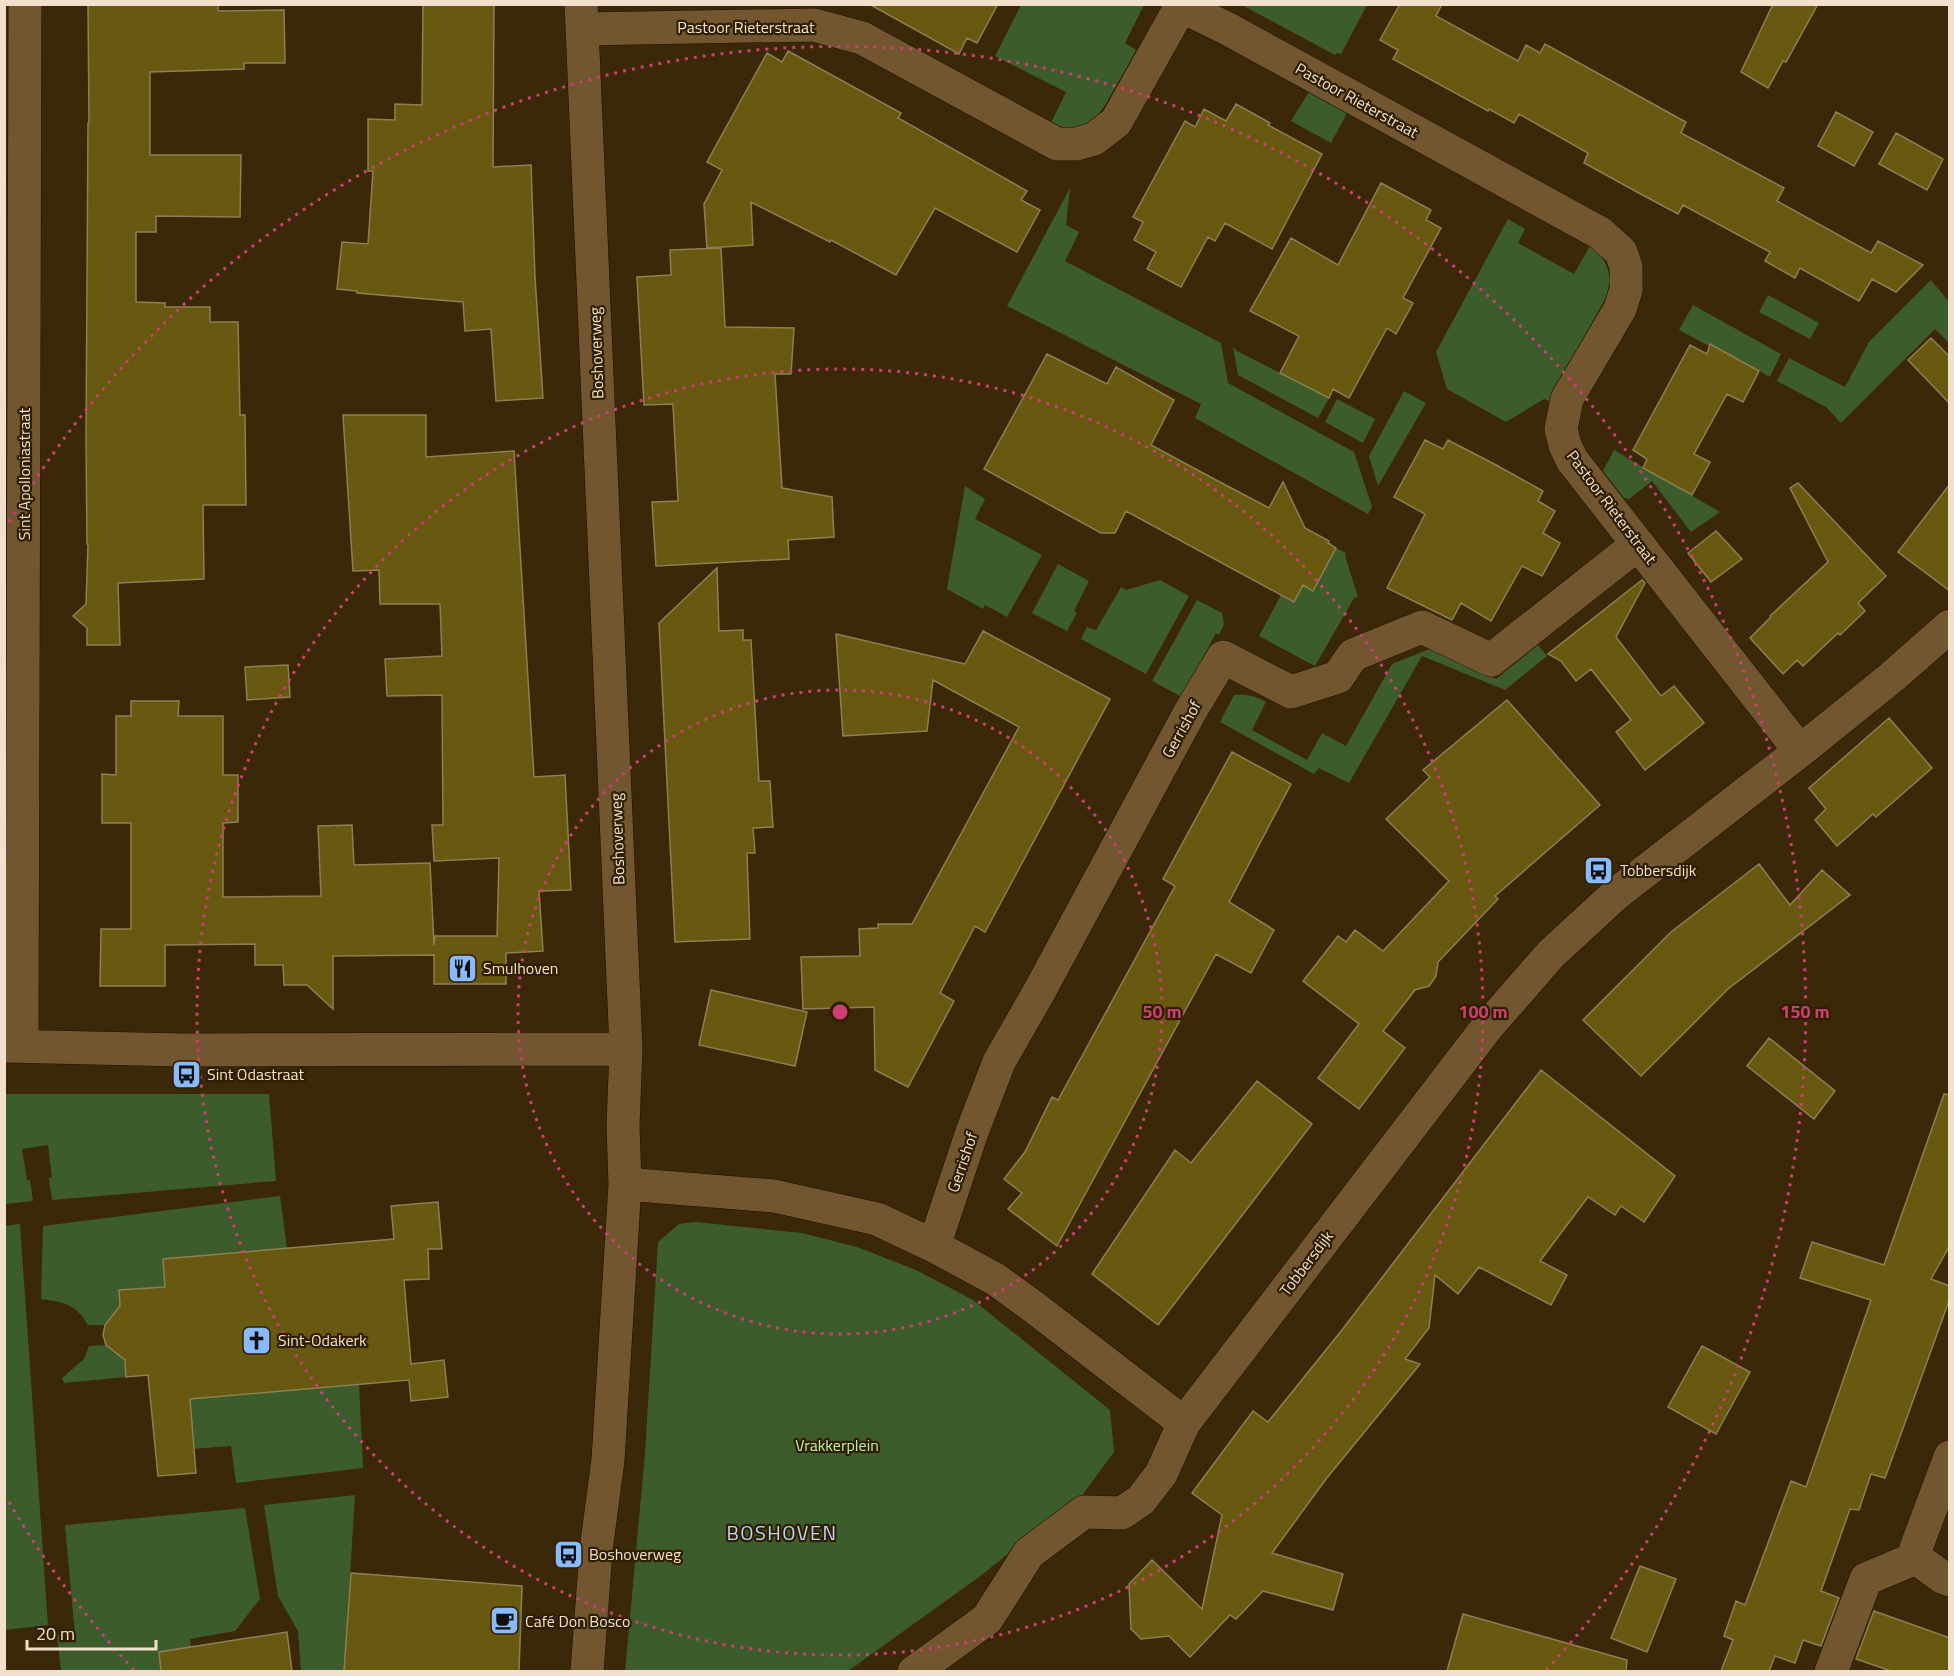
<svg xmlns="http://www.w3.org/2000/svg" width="1954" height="1676" viewBox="0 0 1954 1676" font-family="'Titillium Web',sans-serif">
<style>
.green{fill:#3d5c2c}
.building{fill:#685810;stroke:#8c8052;stroke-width:1.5}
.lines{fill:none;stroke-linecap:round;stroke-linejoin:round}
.street-casing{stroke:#1e1101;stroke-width:34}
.street{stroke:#71562f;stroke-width:33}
.ring{fill:none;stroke:#cb4072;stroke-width:3;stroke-dasharray:3 6}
.labels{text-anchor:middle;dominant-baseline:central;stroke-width:4.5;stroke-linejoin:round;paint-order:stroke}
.street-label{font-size:16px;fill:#f1e1cc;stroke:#301e01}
.poi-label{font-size:16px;fill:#f1e1cc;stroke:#301e01;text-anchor:start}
.park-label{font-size:16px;fill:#bcf1a2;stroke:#301e01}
.quarter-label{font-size:20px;letter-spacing:1.5px;fill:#bad6fb;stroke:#301e01}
.centre{fill:#cb4072;stroke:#301e01;stroke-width:3}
.ring-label{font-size:18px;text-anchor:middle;font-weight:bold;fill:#cb4072;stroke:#301e01;stroke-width:4.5;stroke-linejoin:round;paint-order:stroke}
</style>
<rect width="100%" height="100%" fill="#3b2809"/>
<path class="green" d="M1021,5H1144L1125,43L1136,50C1129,64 1121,77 1113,91C1098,119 1085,137 1051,123L1066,92L995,56Z
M1242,5H1367L1341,54L1337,53L1335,55Z
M1309,92L1347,113L1331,143L1291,121Z
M1070,188L1066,225L1079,232L1065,261L1221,343L1228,383L1354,452L1372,507L1368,514L1195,418L1201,404L1007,306Z
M1508,219L1525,229L1518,243L1574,274L1590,246C1608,259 1613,275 1606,297L1550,401L1544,399L1506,422L1447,389L1436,352Z
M1931,280L1949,302V343L1935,329L1841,423L1826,407L1777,381L1789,358L1845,387L1869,342Z
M1768,295L1819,323L1810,339L1759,312Z
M1693,305L1781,354L1770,377L1710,344L1709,346L1679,330Z
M1233,347L1237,351L1329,398L1318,418L1238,375Z
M1404,391L1426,403L1378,486L1369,456Z
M1337,399L1375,419L1363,443L1325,422Z
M1614,450L1720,512L1691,532L1652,481L1629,499L1624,498L1603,471Z
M965,486L985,499L975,519L1042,555L1007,617L985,605L983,609L947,589Z
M1336,548L1346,553L1345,556L1358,597L1354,598L1315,666L1259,636L1281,595L1293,602L1303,585L1313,591Z
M1058,564L1089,581L1074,611L1077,613L1067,631L1032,613Z
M1160,580L1189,596L1146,674L1081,639L1087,627L1096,630L1121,587L1126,590Z
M1197,600L1222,613L1224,624L1219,635L1216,633L1182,697L1152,681Z
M1538,645L1547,656L1505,690L1422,656L1349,783L1319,768L1314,774L1220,722L1234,695C1247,694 1256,696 1266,702L1252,730L1307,760L1322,733L1346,746L1392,664L1432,648L1496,679Z
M5,1094H269L276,1181L52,1200L49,1178L52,1177L48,1145L22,1149L27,1180H30L33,1201L5,1204Z
M280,1196L287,1248L163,1259L165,1287L119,1290L121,1314L111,1317L104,1325H88C76,1304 64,1302 41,1299L43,1226Z
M695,1222L802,1233L857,1247L916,1270L973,1300L1110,1410L1114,1452L1083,1494L979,1577L848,1671L625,1672L645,1453L658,1242L679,1224Z
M20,1224L48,1625L5,1630L4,1226Z
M106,1345L114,1351L124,1353L126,1377L64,1383L62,1378L84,1359L89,1346Z
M359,1383L363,1468L236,1483L231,1446L192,1449L190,1399Z
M355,1495L344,1671H301L298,1631L278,1596L264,1505Z
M245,1508L260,1599L235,1631L190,1639L194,1671H61L57,1635H75L65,1525Z"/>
<path class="building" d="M88,4H218V11L284,10L285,63H244V69L150,72V155H241L240,217L156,216V232H136V302L165,303V307H210V322H238L240,415H245L246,505H203L204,579L118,583L120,645H87V628L73,616L86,604L88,544H87L86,440L88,123H89Z
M423,4H494L493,167L531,165L535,277L543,398L496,401L491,329L465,331L463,302L357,293V291L337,289L342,242L368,244L373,171H368V119L395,120V104L422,105Z
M869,4H998L977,43L967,38L959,54Z
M1400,4H1442L1436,16L1518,61L1526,45L1540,53L1545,44L1682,120L1686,122L1681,133L1784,188L1777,201L1871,253L1878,241L1923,265L1896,292L1872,279L1859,301L1800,268L1795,278L1765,261L1770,252L1683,205L1678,214L1637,192L1584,163L1588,153L1519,114L1514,123L1489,109L1488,111L1393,59L1398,50L1380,40Z
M1773,4H1818L1786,62L1783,61L1768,88L1741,72Z
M788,51L901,113L898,118L1027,191L1021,200L1040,210L1017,252L935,208L896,275L831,240L830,242L751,202L753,245L707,248L704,204L722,170L707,162L767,53L782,62Z
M1236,104L1270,123L1268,125L1322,154L1272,249L1225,223L1215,241L1208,237L1181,287L1147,269L1156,252L1134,240L1143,222L1133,217L1185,121L1195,127L1204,109L1226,121Z
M1836,112L1873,132L1854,166L1818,146Z
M1896,133L1943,159L1927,190L1879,164Z
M1381,183L1431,210L1426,220L1441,228L1403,298L1413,303L1396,334L1387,328L1349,398L1333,389L1329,398L1280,373L1299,336L1250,311L1291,238L1338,265Z
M721,248L725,327L794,328L791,374H775L782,488L832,497L834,537L788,540L789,559L656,566L652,502L678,501L673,404L644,405L637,277L671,275L670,250Z
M1931,338L1950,357V404L1908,360Z
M1710,344L1759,371L1743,402L1727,394L1694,454L1710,462L1692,495L1643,468L1647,459L1633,450L1690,345L1707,354Z
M1047,354L1107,384L1116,367L1174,400L1151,445L1201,472L1269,508L1283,482L1305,528L1329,541L1328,543L1336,548L1313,591L1303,585L1294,602L1126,511L1115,533H1101L984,469Z
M343,415H426V457L514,451L534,777L565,775L571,890L539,891L543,951L506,953V984H434V955L333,956V1009L307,985H284L283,965H255V944L165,945V986H100L101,929H131V823H102V774L116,775V716H131V701H179L178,716H223V775H238V822L223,823V897L321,896L318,826L352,825L354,865L430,863L434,945L435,936H497L499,858L434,861L432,825H443L442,695L387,696L385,659L442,656L440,604H380L379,570L353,571Z
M1425,440L1443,449L1448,440L1496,465L1543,491L1538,501L1555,511L1543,533L1560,543L1542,576L1522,566L1491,621L1461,603L1452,620L1387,588L1425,514L1394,497Z
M1798,483L1886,576L1858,603L1865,611L1840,635L1838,633L1803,666L1797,660L1783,674L1750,638L1771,617L1770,616L1828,562L1790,488Z
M1950,484V591L1898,552Z
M1716,531L1742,559L1711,582L1688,553Z
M717,568L719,631L743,630V640H751L759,781H770L773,827L753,828L755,853H747L750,939L675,942L659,623Z
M1642,580L1645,583L1616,637L1661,696L1674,686L1704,723L1645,770L1616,732L1631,720L1591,669L1576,681L1561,661L1548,654Z
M983,631L1110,699L985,932L975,926L940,993L954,1001L908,1087L875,1070L874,1007L803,1009L801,957L860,956L859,929L878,928V924H912L1019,727L933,680L927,731L843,736L836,634L965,664Z
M288,665L290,697L247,700L245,667Z
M1507,700L1600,805L1495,896L1498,899L1438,962L1436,976L1429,986L1415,990L1383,1031L1405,1048L1359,1109L1318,1078L1359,1024L1303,981L1338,936L1346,942L1355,930L1383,951L1449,881L1386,819L1430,777L1423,770Z
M1889,718L1932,768L1876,817L1873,814L1837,846L1815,820L1826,809L1809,788Z
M1232,752L1291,784L1229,902L1274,930L1251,973L1216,954L1057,1246L1008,1209L1022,1193L1004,1179L1025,1152L1052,1097L1058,1100L1175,886L1163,879Z
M1759,864L1790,905L1822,870L1850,895L1728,989L1641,1076L1583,1020L1671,932Z
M711,990L807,1012L795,1066L699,1045Z
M1769,1038L1835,1091L1814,1119L1747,1066Z
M1541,1070L1675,1176L1644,1222L1621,1206L1615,1215L1588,1197L1540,1261L1567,1275L1551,1305L1479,1267L1458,1294L1435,1275L1429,1328L1405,1359L1420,1364L1326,1479L1272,1553L1343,1574L1333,1610L1263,1591L1236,1619L1230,1615L1190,1657L1169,1636L1141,1639L1131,1629L1129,1584L1152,1560L1202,1609L1222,1515L1192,1493L1253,1411L1268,1422L1342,1330Z
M1257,1081L1312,1124L1158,1325L1092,1274L1175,1150L1191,1163Z
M1944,1094L1950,1095V1245L1931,1279L1950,1286V1298L1885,1478L1871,1474L1859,1510L1850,1509L1821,1591L1839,1598L1821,1646L1803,1640L1795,1663L1775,1656L1769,1671H1721L1733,1640L1724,1636L1736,1601L1745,1605L1791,1481L1806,1487L1871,1300L1800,1278L1812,1242L1884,1265Z
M438,1202L442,1249H428L429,1279L404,1280L411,1364L444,1360L448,1397L411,1401L409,1380L190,1399L196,1473L158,1476L148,1375L126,1377L125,1360L106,1345L103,1335L105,1325L120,1306L119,1290L165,1287L163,1259L394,1239L391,1206Z
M1702,1346L1750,1372L1716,1434L1668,1407Z
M1640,1566L1676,1579L1647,1652L1611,1638Z
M351,1573L522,1586L519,1671H344Z
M1874,1611L1950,1638V1671H1891L1856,1659Z
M1463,1614L1627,1660L1626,1671H1447Z
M287,1632L292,1671H161L159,1652Z"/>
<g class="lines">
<defs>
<path id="street" d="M581,4L626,1049L623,1126L625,1184L608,1460L596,1550L587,1672
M582,29L814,25L862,38L1057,144H1076L1094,139L1116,122L1181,6L1228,29L1600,233L1621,252L1626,267V290L1620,309L1567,399L1561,429L1565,445L1572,460L1800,751
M4,1046L183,1050L626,1049
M22,1046L25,4
M625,1184L774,1196L877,1219L934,1246L995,1279L1035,1308L1184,1423
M934,1246L972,1132L999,1062L1039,992L1190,712L1223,657L1291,692L1338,677L1353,655L1422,627L1491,660L1638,544
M1916,1558L1942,1577L1950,1580
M914,1672L987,1619L1029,1553L1084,1512L1122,1513L1141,1500L1161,1474L1184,1423L1488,1026L1551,954L1616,894L1800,751L1892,677L1950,626
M1831,1672L1866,1579L1916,1558V1548L1950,1457"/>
</defs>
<use href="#street" class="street-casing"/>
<use href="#street" class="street"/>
</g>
<g class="ring">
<circle cx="840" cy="1012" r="322"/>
<circle cx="840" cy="1012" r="643"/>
<path d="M134 1670A965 965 0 0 1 9 1502M9 522A965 965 0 1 1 1546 1670"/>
</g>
<defs>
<symbol id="bus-square" viewBox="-11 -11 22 22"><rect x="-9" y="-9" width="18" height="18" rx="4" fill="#89bafc" stroke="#301e01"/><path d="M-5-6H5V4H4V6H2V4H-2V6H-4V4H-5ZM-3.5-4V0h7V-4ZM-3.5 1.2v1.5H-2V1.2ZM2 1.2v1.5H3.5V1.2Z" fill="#111"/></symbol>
<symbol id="restaurant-square" viewBox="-11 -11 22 22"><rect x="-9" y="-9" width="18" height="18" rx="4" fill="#89bafc" stroke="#301e01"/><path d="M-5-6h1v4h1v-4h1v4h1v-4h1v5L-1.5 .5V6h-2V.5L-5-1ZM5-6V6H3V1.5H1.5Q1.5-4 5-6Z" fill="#111"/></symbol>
<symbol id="church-square" viewBox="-11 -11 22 22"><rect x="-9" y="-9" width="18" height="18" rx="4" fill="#89bafc" stroke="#301e01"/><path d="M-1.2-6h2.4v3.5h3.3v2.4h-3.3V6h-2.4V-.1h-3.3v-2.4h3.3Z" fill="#111"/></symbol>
<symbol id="cafe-square" viewBox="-11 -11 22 22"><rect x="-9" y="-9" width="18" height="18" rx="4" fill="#89bafc" stroke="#301e01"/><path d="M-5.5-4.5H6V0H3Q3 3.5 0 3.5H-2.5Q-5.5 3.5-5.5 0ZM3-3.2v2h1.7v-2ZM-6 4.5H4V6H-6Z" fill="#111"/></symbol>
</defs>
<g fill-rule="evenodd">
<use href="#bus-square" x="1582" y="854" width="33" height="33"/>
<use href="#restaurant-square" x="446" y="952" width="33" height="33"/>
<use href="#bus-square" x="170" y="1058" width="33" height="33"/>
<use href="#church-square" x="240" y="1324" width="33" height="33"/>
<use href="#bus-square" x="552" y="1538" width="33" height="33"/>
<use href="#cafe-square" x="488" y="1604" width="33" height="33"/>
</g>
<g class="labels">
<g class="street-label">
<text x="746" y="27">Pastoor Rieterstraat</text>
<text transform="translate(1357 100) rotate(29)">Pastoor Rieterstraat</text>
<text transform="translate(596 353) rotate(-92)">Boshoverweg</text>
<text transform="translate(24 474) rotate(-90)">Sint Apolloniastraat</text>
<text transform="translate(1612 507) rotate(53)">Pastoor Rieterstraat</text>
<text transform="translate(1181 729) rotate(-61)">Gerrishof</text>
<text transform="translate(617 839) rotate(-92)">Boshoverweg</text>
<text transform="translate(962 1162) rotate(-71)">Gerrishof</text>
<text transform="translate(1306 1263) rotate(-53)">Tobbersdijk</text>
</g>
<g class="poi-label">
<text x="1620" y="870">Tobbersdijk</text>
<text x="483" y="968">Smulhoven</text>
<text x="207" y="1074">Sint Odastraat</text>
<text x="278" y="1340">Sint-Odakerk</text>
<text x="589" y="1554">Boshoverweg</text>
<text x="525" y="1621">Café Don Bosco</text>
</g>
<g class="park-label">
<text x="837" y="1445">Vrakkerplein</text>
</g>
<g class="quarter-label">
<text x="782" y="1532">BOSHOVEN</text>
</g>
</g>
<circle cx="840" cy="1012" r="9" class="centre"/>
<g class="ring-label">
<text x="1162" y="1018">50 m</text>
<text x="1483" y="1018">100 m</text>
<text x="1805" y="1018">150 m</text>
</g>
<rect width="1954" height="1676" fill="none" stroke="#f1e1cc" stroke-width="12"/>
<path d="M27 1640v9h129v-9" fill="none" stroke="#f1e1cc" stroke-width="3"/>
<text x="36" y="1640" font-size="18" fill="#f1e1cc" stroke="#301e01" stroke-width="4.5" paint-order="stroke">20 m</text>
</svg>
